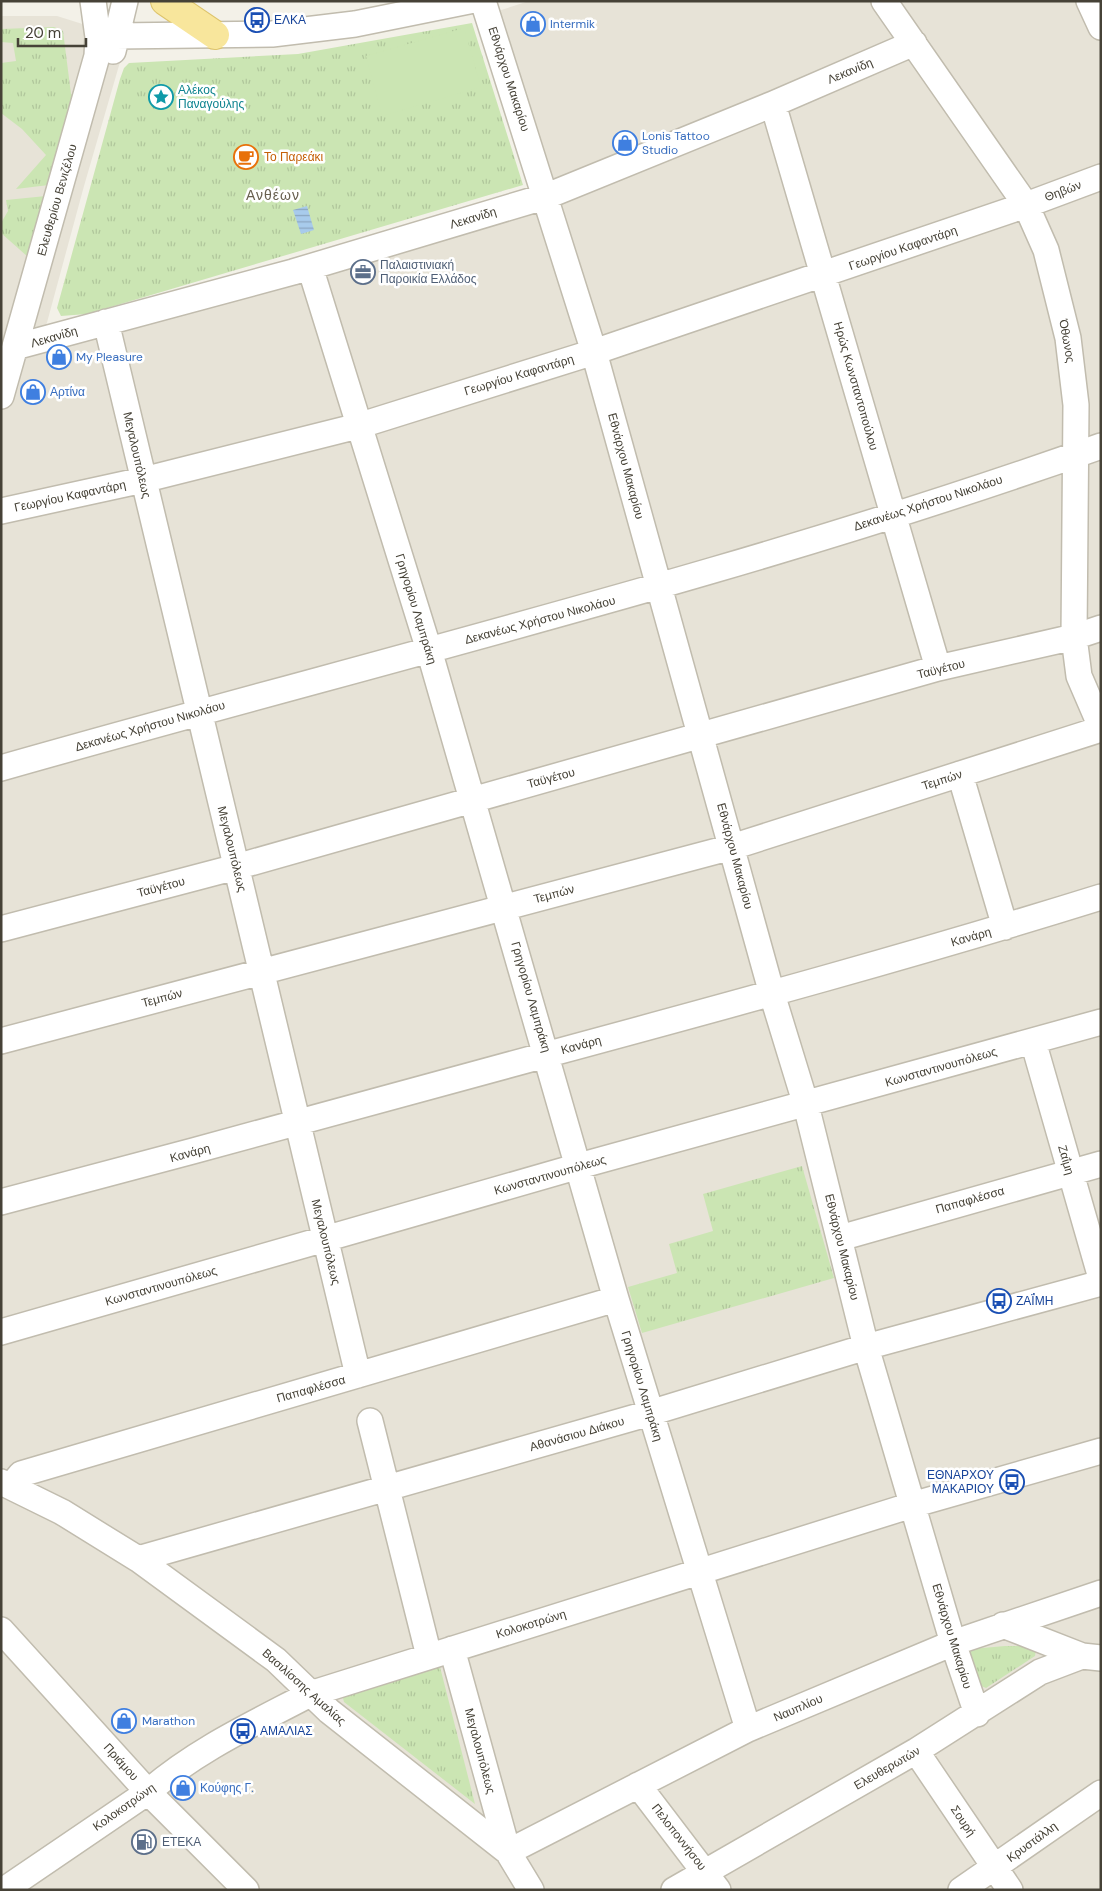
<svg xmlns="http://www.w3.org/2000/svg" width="1102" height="1891" viewBox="0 0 1102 1891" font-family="'DM Sans',sans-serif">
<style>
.residential{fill:#e7e3d7}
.grass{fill:url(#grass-tufts)}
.garden{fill:#cbe5b3}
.water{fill:url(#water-rules)}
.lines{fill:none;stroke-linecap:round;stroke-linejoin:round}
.minor-casing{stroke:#c1bcae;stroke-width:28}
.major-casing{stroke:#ddc46c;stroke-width:30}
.minor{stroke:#fff;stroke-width:25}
.major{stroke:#f8e69c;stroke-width:28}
.labels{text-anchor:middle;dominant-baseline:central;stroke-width:5;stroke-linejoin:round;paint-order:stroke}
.transit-label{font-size:12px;fill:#164399;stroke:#fff;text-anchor:start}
.shop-label{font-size:12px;fill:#366cbe;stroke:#fff;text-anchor:start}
.street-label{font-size:12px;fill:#464237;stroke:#fff}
.culture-label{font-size:12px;fill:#0d838f;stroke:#fff;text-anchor:start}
.food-label{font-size:12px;fill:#c56008;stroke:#fff;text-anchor:start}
.service-label{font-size:12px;fill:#4e5e75;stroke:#fff;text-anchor:start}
.neighbourhood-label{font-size:14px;letter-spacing:1px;fill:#68604f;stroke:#fff}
</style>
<defs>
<pattern id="grass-tufts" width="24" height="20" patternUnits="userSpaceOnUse" patternTransform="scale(1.25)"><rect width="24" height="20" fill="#cbe5b3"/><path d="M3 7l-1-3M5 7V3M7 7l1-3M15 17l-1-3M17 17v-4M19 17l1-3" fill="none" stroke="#b0c69b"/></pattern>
<pattern id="water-rules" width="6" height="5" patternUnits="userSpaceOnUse" patternTransform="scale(1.25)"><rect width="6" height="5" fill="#a8cbec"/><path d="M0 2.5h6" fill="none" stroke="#8ba6c0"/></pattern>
</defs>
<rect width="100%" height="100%" fill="#f3f1e8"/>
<path class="residential" d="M529,1H1101V1890H1V16H57L127,38L84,186L39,352L555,198L495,12Z"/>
<path class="grass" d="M472,23L523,185L87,314L61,316L57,308L120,79L124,68L129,63L298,54Z
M54,27L63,31L71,94L74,96L49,185L16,189L46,155L22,129L1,113V63L16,61L13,43L1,42V29Z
M46,196L28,257L1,233V223L8,211L6,200Z
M802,1166L834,1278L642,1333L628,1287L677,1273L669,1244L713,1231L703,1194Z
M1005,1646H1026L1036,1650L1035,1656L986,1688L979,1685L968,1652L971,1649Z
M437,1664L440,1667L475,1804L344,1702L343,1698L345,1695Z"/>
<path class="garden" d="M464,28L481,87L382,116L366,56Z"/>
<path class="water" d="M307,206L314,230L301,234L293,210Z"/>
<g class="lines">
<defs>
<path id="minor" d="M483,1L594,352L772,994L806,1105L866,1347L953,1643L977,1714
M884,1L1026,205L1046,250L1068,338L1076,405L1074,637L1079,676L1101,727
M1089,1L1101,27
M116,36L272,34L355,24L469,1
M113,51L125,1
M773,104L938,668
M310,267L429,650L616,1299L748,1729
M106,322L358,1375
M15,347L293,272L547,196L773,104L914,43
M1,396L97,56L98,37L93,1
M1,511L143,480L358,426L594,352L1026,205L1101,177
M1,768C369,663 741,574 1101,446
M960,774L1005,927
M1,929L236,867L938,668L1074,637L1101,628
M1,1041L732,847L1101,729
M1033,1041L1101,1278
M1,1202C184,1154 367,1104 549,1054C734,1004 918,954 1101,897
M840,1238L1101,1164
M1,1332L579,1166L1101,1022
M370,1421L429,1656
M1,1482L62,1512L138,1559L276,1660L329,1711L508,1852L531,1890
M11,1486L21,1474L616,1299
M138,1559L650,1413L866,1347L1101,1283
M1003,1625L1082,1656
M1,1630L148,1792L246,1890
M452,1649L508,1852
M916,1751L1010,1890
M638,1785L718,1890
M508,1852L748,1729L953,1643L1101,1593
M4,1890L148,1792C196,1750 255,1723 310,1694L912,1505L1101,1451
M674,1890L916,1751L1040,1672L1082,1656L1101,1658
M961,1890L1101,1793"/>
<path id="major" d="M165,1L215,35"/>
</defs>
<use href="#minor" class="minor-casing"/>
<use href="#major" class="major-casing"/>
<use href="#minor" class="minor"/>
<use href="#major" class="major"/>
</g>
<defs>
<symbol id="bus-ring" viewBox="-11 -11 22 22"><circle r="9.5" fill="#fff" stroke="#1a4fb4" stroke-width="1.5"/><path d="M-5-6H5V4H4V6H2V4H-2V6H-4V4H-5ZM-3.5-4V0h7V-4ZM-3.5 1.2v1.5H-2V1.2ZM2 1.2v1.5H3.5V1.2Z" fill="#1a4fb4"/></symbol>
<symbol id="shop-ring" viewBox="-11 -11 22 22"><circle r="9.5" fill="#fff" stroke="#3f7fe0" stroke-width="1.5"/><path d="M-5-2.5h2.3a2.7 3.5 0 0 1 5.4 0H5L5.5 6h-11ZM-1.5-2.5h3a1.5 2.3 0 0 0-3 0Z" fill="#3f7fe0"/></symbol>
<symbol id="sight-ring" viewBox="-11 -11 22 22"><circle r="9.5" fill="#fff" stroke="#0f9aa8" stroke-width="1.5"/><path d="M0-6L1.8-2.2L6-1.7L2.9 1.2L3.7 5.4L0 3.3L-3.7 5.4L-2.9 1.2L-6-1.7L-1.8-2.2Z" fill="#0f9aa8"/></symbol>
<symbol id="cafe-ring" viewBox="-11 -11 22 22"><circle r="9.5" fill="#fff" stroke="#e8710a" stroke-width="1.5"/><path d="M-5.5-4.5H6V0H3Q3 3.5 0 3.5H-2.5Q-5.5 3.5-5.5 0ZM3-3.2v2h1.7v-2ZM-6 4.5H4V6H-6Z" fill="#e8710a"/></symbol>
<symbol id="office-ring" viewBox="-11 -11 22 22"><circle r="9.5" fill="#fff" stroke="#5c6f8a" stroke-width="1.5"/><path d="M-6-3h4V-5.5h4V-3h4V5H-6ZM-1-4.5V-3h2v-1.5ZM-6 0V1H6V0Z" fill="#5c6f8a"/></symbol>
<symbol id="fuel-ring" viewBox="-11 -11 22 22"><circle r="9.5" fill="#fff" stroke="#5c6f8a" stroke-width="1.5"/><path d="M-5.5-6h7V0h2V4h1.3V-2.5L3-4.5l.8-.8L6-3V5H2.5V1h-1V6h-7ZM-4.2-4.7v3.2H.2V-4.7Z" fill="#5c6f8a"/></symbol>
</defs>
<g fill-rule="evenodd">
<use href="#bus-ring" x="243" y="6" width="28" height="28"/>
<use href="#shop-ring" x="519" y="10" width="28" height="28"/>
<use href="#sight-ring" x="147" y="83" width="28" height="28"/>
<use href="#shop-ring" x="611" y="129" width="28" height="28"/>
<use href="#cafe-ring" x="232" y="143" width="28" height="28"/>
<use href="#office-ring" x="349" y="258" width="28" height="28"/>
<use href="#shop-ring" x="45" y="343" width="28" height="28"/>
<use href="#shop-ring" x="19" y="378" width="28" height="28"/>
<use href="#bus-ring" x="985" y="1287" width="28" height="28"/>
<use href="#bus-ring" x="998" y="1468" width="28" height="28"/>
<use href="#shop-ring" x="110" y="1707" width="28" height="28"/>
<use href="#bus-ring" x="229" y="1717" width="28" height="28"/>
<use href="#shop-ring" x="169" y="1774" width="28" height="28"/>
<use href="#fuel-ring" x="130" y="1828" width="28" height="28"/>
</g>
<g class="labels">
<g class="transit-label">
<text x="274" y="20">ΕΛΚΑ</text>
<text x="1016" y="1301">ΖΑΪ́ΜΗ</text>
<text x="994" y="1475" text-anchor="end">ΕΘΝΑΡΧΟΥ<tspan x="994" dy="14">ΜΑΚΑΡΙΟΥ</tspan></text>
<text x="260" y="1731">ΑΜΑΛΙΑΣ</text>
</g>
<g class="shop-label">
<text x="550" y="24">Intermik</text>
<text x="642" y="136">Lonis Tattoo<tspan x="642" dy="14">Studio</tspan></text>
<text x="76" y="357">My Pleasure</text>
<text x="50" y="392">Αρτίνα</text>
<text x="142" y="1721">Marathon</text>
<text x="200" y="1788">Κούφης Γ.</text>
</g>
<g class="street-label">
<text transform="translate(850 71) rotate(-23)">Λεκανίδη</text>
<text transform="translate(509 79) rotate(72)">Εθνάρχου Μακαρίου</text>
<text transform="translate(1063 191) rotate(-21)">Θηβών</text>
<text transform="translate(57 200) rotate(-74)">Ελευθερίου Βενιζέλου</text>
<text transform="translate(473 218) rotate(-17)">Λεκανίδη</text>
<text transform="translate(903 248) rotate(-19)">Γεωργίου Καφαντάρη</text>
<text transform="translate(54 337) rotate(-16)">Λεκανίδη</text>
<text transform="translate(1067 341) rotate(80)">Όθωνος</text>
<text transform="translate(519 375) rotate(-17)">Γεωργίου Καφαντάρη</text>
<text transform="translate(856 386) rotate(74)">Ηρώς Κωνσταντοπούλου</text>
<text transform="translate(137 455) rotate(77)">Μεγαλουπόλεως</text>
<text transform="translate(626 466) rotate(75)">Εθνάρχου Μακαρίου</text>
<text transform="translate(70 496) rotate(-12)">Γεωργίου Καφαντάρη</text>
<text transform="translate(928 503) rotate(-18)">Δεκανέως Χρήστου Νικολάου</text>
<text transform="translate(416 609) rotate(73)">Γρηγορίου Λαμπράκη</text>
<text transform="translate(540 620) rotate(-15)">Δεκανέως Χρήστου Νικολάου</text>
<text transform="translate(941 669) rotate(-14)">Ταϋγέτου</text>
<text transform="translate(150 726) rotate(-16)">Δεκανέως Χρήστου Νικολάου</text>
<text transform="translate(551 778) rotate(-15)">Ταϋγέτου</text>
<text transform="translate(942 780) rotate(-18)">Τεμπών</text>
<text transform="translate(232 849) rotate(76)">Μεγαλουπόλεως</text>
<text transform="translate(735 856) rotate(75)">Εθνάρχου Μακαρίου</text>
<text transform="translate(161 887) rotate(-15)">Ταϋγέτου</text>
<text transform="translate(554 894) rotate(-15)">Τεμπών</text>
<text transform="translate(971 937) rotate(-16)">Κανάρη</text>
<text transform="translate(531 997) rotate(74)">Γρηγορίου Λαμπράκη</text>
<text transform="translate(162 998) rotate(-15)">Τεμπών</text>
<text transform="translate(581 1045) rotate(-15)">Κανάρη</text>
<text transform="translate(941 1067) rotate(-16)">Κωνσταντινουπόλεως</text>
<text transform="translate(190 1153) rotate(-15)">Κανάρη</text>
<text transform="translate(1066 1160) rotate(74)">Ζαΐμη</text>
<text transform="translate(550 1175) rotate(-16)">Κωνσταντινουπόλεως</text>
<text transform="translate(970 1200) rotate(-16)">Παπαφλέσσα</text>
<text transform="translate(326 1242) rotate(76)">Μεγαλουπόλεως</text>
<text transform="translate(842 1247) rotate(76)">Εθνάρχου Μακαρίου</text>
<text transform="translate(161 1286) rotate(-16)">Κωνσταντινουπόλεως</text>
<text transform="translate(642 1386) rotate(73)">Γρηγορίου Λαμπράκη</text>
<text transform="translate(311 1389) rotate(-16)">Παπαφλέσσα</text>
<text transform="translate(577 1434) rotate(-16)">Αθανάσιου Διάκου</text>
<text transform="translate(531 1624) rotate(-17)">Κολοκοτρώνη</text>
<text transform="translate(952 1636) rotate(73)">Εθνάρχου Μακαρίου</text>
<text transform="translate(304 1687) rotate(42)">Βασιλίσσης Αμαλίας</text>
<text transform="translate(798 1708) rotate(-23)">Ναυπλίου</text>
<text transform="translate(480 1751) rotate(75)">Μεγαλουπόλεως</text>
<text transform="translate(121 1762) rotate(48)">Πριάμου</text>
<text transform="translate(887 1768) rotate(-30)">Ελευθερωτών</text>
<text transform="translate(124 1807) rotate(-35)">Κολοκοτρώνη</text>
<text transform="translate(963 1821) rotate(56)">Σουρή</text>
<text transform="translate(679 1837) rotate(52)">Πελοποννήσου</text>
<text transform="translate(1032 1842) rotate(-36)">Κρυστάλλη</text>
</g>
<g class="culture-label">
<text x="178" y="90">Αλέκος<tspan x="178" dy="14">Παναγούλης</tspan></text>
</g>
<g class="food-label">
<text x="264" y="157">Το Παρεάκι</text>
</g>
<g class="service-label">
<text x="380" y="265">Παλαιστινιακή<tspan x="380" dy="14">Παροικία Ελλάδος</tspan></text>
<text x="162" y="1842">ΕΤΕΚΑ</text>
</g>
<g class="neighbourhood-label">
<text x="273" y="195">Ανθέων</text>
</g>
</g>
<rect width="1102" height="1891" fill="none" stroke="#464237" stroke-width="5"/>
<path d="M18 38v8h68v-8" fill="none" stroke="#464237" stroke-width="2.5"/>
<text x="25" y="38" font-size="15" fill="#464237" stroke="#ffffff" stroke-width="4" paint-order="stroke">20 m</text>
</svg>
